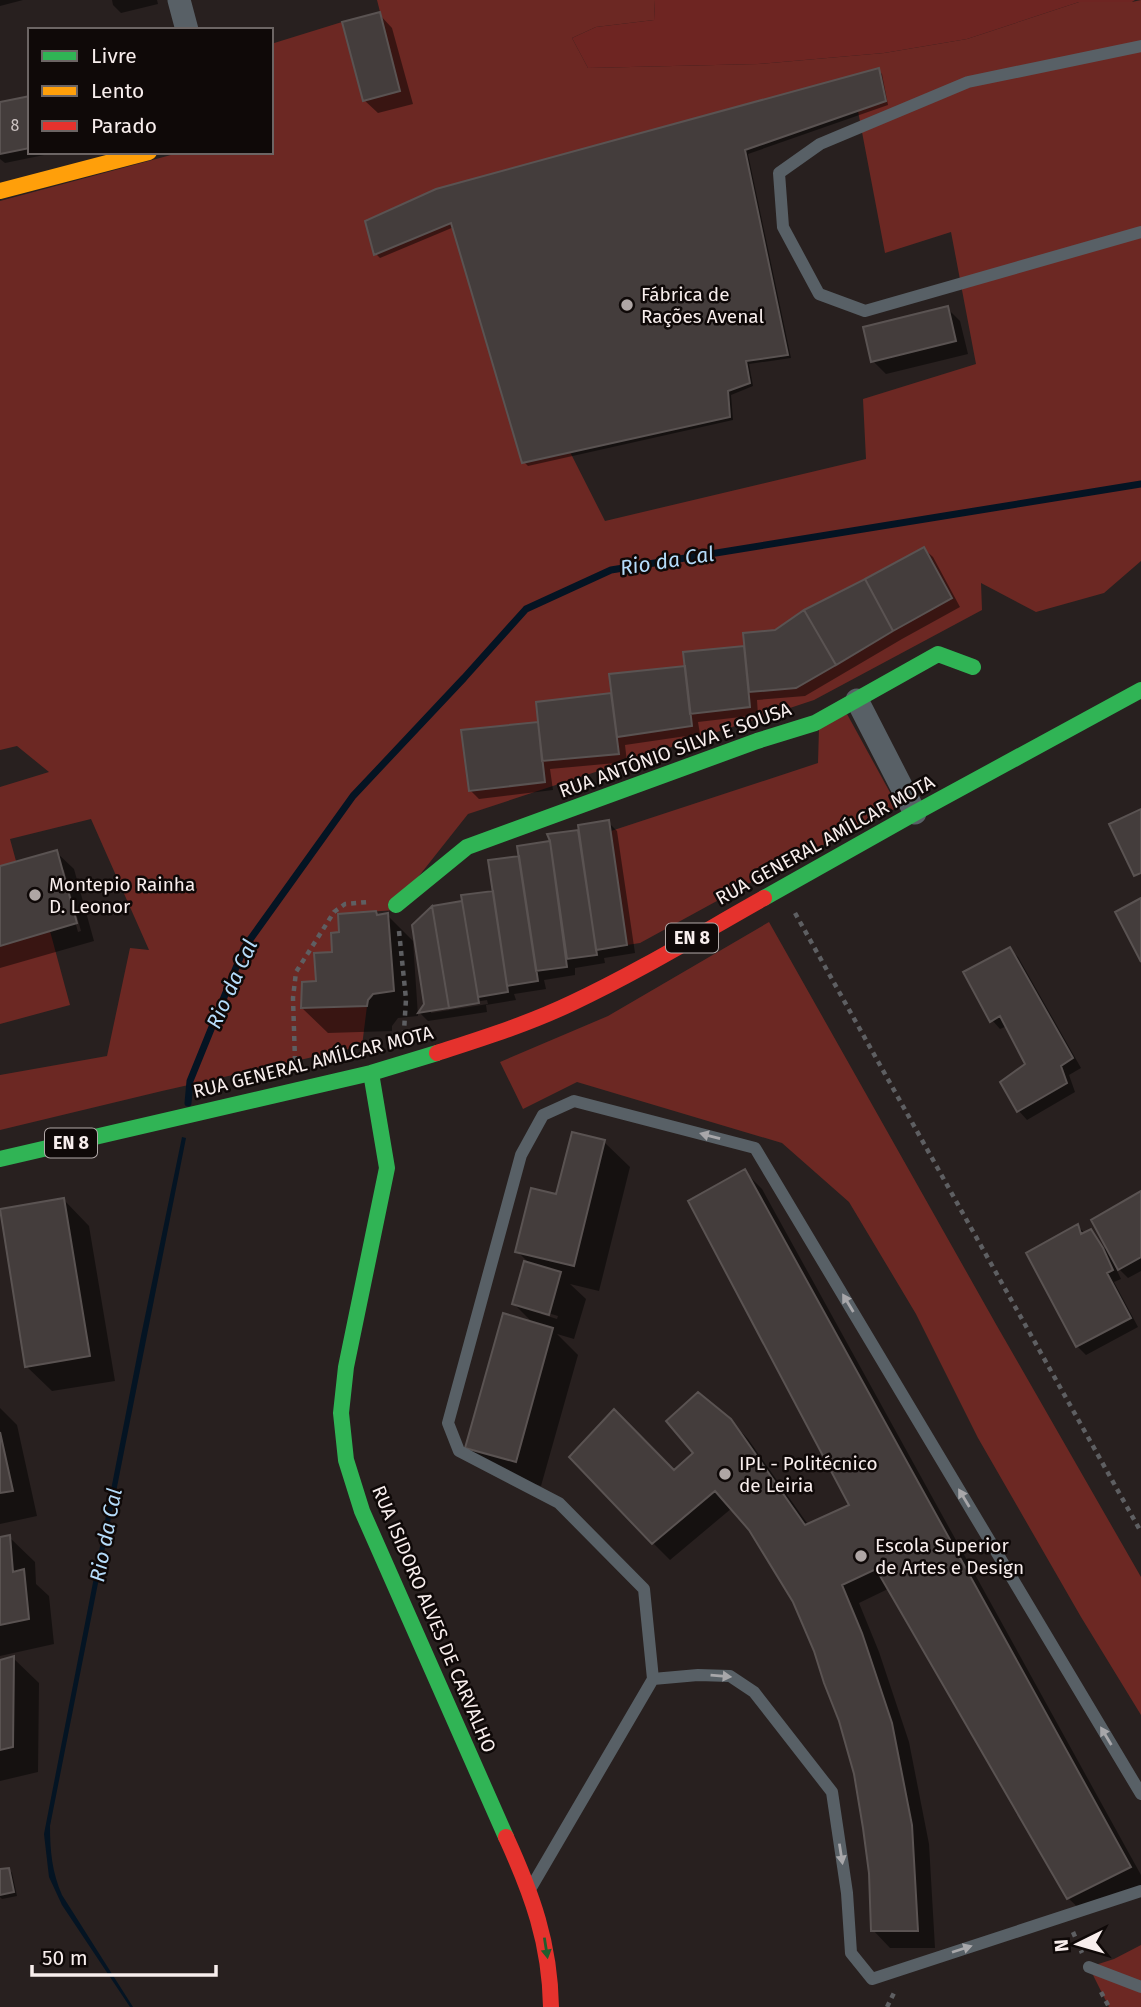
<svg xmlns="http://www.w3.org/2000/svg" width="1141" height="2007" viewBox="0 0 1141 2007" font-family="'Fira Sans',sans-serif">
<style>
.green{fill:#6c2823;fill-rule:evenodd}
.forest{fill:#6e2522}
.water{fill:#041423}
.shadow{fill:#0007;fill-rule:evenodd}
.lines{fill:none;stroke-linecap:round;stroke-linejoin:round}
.stream{stroke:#041423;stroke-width:7}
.building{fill:#443d3c;stroke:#5a5352;stroke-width:2}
.path{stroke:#5e5f62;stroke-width:4.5;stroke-dasharray:5 5;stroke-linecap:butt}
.lane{stroke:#586066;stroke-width:12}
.street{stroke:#586066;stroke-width:23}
.fast{stroke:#30b455;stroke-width:16}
.slow{stroke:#ff9f0a;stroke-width:16}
.jam{stroke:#e5322d;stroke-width:16}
.oneway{fill:#a8a7aa}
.oneway2{fill:#205e2e}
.poi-dot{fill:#afa6a5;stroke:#0f0908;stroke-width:2.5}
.labels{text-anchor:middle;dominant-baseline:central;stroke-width:5;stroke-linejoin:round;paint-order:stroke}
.number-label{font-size:16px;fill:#cbc2c1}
.shield{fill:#0f0908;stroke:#b2a9a8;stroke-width:2}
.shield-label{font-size:18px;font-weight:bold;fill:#f8eeed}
.poi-label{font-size:19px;fill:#f8eeed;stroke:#0f0908;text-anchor:start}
.street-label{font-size:19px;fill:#f8eeed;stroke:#0f0908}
.water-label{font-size:21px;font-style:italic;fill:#b5dcfa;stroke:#0f0908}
</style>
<rect width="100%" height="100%" fill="#28201f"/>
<path class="green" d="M377,0H655L654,20L596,27L572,38L588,68L758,64L884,53L967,39L1079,2H1132L1141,0V561L1104,593L1036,612L981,583L982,610L814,700L468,814L396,905V910L338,914L339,932L331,933L332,952L316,981L302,982L301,1008L367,1006L362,1046L162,1091L0,1130V1075L107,1056L130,948L149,950L91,819L10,839L16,861L0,866V787L49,772L17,746L0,750V201L182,152H271V44L342,22L363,100L400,91ZM879,68L885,101L858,111L885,253L951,232L976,364L863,399L866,459L605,521L570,452L522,463L451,223L374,255L366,221L436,189Z
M847,714L898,807L768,873L640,943L627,945L611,831L818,763L819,728Z
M769,922L997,1326L1141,1577V1715L1081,1617L978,1438L916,1314L849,1202L782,1143L577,1082L523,1109L500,1062L608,1016Z
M50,931L70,1005L0,1024V946Z
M1141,1945V2007H1109L1089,1967L1114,1959Z"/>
<path class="forest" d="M655,0H1135L1132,2H1079L967,39L884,53L758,64L588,68L572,38L596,27L654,20Z"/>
<path class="water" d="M182,1137L186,1138L50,1826C50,1851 52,1872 62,1895L133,2007H130L62,1905L49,1877L44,1834L141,1336Z"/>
<path class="shadow" d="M0,0H23L0,6Z
M112,0H157L158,4L121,13L113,5Z
M379,14L392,28L413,104L378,113L364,100Z
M878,70L882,74L888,105L748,154L791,358L749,364L753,386L731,395L733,420L528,466L524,462L454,227L380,258L376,254L368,222Z
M30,97V152H48L49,154L5,163L0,159V103Z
M947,308L960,321L968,354L886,374L873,361Z
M924,549L933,557L960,607L902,639L805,696L757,700L758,715L698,722L700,734L625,745L627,762L550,769L553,790L479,799L470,790L463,732L540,724L538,703L613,695L687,668L685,654L746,647Z
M608,822L617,831L635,953L604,958L605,963L575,968V975L544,980L546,989L514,994L516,1000L486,1005L487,1012L428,1021L420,1013L426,1004L433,908L464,903L495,892L521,857L519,848L553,843L550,836L580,831ZM487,1000L488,1004L431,1013V1009Z
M56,852L74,869L94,941L0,968V868ZM61,870H64L81,931L78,932Z
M376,912L379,916L387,915L413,941L418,1016L398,1018L392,1026V1031L328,1033L302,1008L334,954L341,934Z
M1009,949L1018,957L1081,1068L1069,1075L1075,1092L1027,1120L1019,1111L1003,1082L1027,1064L1007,1026L1000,1029L992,1020Z
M604,1142L630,1167L599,1291L570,1284L586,1299L574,1339L557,1334L578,1355L541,1486L492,1472L467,1447L534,1324L513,1303L531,1265L517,1251L557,1196ZM541,1311L558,1316L557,1319L541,1314Z
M744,1171L762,1189L1141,1875V1888L1086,1915L1068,1898L890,1588L859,1603L879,1652L909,1742L929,1844L935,1948H890L873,1930L871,1873L856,1774L841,1720L816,1650L794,1601L751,1529L732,1508L670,1560L653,1543L674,1473L730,1420L748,1439L809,1526L851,1506Z
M1141,1193V1271L1128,1278L1114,1264L1121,1279L1114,1282L1138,1327L1086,1355L1077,1346V1226L1086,1234L1091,1232L1105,1249Z
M64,1200L89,1226L115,1381L52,1391L26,1366Z
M0,1408L17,1425L37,1516L0,1524Z
M9,1537L35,1562L36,1584L49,1596L54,1644L0,1656V1539Z
M13,1658L39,1683L38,1772L0,1781V1662Z
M8,1869L12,1873L17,1896L2,1899L0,1897V1871Z"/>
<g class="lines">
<path class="stream" d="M188,1103L190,1081L244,948L353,796L464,678L526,609L611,570L1141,484"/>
</g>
<path class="building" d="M380,12L400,91L363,101L342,22Z
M879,68L886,101L745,150L788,355L746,361L750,383L728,391L730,417L522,463L451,223L374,255L365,221L436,189Z
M30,96V148L0,154V102Z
M948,306L956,341L871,362L863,327Z
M924,547L952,598L893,631L865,579Z
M865,579L893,631L836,665L804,610Z
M804,610L836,665L796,688L749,692L743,633L775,630Z
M744,646L750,707L690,714L683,652Z
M685,666L692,726L617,737L609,674Z
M611,693L619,754L542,761L536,702Z
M538,722L545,782L469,791L461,730Z
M1141,809V873L1134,876L1109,824Z
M609,820L627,945L596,950L578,825Z
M578,830L597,955L567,959L550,841L547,834Z
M550,841L567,967L536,971L517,846Z
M57,850L77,923L0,946V866Z
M519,856L538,981L507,986L488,860Z
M493,891L508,992L478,997L461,895Z
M1141,898V962L1115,912Z
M462,901L479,1003L449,1008L432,906Z
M432,906L449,1008L418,1013L424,1004L412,925Z
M376,911L377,915L388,913L394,991L373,994L368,1000L367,1006L301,1008L302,982L316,981L314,953L332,952L331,933L339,932L338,914Z
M1010,947L1073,1058L1061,1066L1067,1083L1017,1112L1000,1082L1025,1064L1000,1016L990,1022L963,972Z
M572,1132L605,1140L574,1266L515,1252L531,1188L556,1194Z
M745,1169L1131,1867L1067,1899L876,1569L842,1585L862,1633L892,1723L912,1825L918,1931H871L869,1873L863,1828L854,1774L839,1721L824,1683L814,1651L793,1602L749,1530L715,1491L652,1544L569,1457L614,1409L674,1470L693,1453L666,1421L698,1392L731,1419L805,1525L849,1505L688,1201Z
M1141,1191V1257L1118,1270L1091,1220Z
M64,1198L90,1356L25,1367L0,1209Z
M1078,1224L1081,1234L1091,1229L1103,1248L1113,1270L1107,1273L1131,1318L1076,1347L1026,1253Z
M524,1261L561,1272L549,1315L512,1304Z
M503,1313L553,1328L516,1462L465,1448Z
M0,1432L13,1491L0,1493Z
M10,1535L13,1572L24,1569L29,1619L0,1625V1537Z
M14,1656L13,1747L0,1750V1660Z
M9,1868L14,1892L0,1895V1869Z"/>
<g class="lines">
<path class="path" d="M795,913L1141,1532
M399,931L406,999L404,1031
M295,1061L293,998L296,972L334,912L345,904L368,902
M1073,1932L1082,1953
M1101,1992L1109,2007
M887,2007L896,1989"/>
<path class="lane" d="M1141,46L968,82L820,144L779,173L783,227L819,294L865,311L1141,232
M653,1679L698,1675L730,1676L754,1692L832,1792L847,1893L851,1953L872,1979L1141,1891
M532,1886L653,1679L644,1589L559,1503L459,1451L448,1423L521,1155L543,1115L574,1101L755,1148L1141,1794
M1089,1967L1141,1987"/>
<path class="street" d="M179,0L187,30
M857,700L915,813"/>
<path class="fast" d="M764,898L915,813L1141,690
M396,905L467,847L757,741L815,723L938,654L973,667
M371,1073L387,1168L346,1367L341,1413L346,1460L362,1511L506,1837
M0,1159L371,1073L437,1053"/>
<path class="slow" d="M0,191L149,152"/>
<path class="jam" d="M437,1053C483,1038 528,1024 572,1003C638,972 700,934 764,898
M506,1837C532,1894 550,1943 551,2007"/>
</g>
<defs><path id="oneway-solid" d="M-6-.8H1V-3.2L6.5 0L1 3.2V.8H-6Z" transform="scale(1.75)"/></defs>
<g class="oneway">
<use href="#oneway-solid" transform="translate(710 1136) rotate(-165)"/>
<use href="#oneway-solid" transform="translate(848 1303) rotate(-121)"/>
<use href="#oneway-solid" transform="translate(964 1498) rotate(-121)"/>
<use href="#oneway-solid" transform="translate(721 1676) rotate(5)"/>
<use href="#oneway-solid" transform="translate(1106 1736) rotate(-121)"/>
<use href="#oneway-solid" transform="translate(841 1854) rotate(81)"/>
<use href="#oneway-solid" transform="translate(962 1949) rotate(-18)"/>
</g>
<use class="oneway2" href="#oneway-solid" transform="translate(546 1948) rotate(81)"/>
<g class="poi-dot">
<circle cx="627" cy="305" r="7"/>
<circle cx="35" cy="895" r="7"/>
<circle cx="725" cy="1474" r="7"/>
<circle cx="861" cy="1556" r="7"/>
</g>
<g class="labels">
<g class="number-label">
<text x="15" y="125">8</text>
</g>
<g class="shield">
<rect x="666" y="923.5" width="52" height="29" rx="5"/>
<rect x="45" y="1128.5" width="52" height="29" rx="5"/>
</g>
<g class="shield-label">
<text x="692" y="938">EN 8</text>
<text x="71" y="1143">EN 8</text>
</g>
<g class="poi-label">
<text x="641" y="294">Fábrica de<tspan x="641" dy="22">Rações Avenal</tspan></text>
<text x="49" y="884">Montepio Rainha<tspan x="49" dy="22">D. Leonor</tspan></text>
<text x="739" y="1463">IPL - Politécnico<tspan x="739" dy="22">de Leiria</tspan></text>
<text x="875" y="1545">Escola Superior<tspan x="875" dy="22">de Artes e Design</tspan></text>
</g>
<g class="street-label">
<text transform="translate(675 750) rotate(-20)">RUA ANTÓNIO SILVA E SOUSA</text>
<text transform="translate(825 840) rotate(-29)">RUA GENERAL AMÍLCAR MOTA</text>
<text transform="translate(313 1062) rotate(-14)">RUA GENERAL AMÍLCAR MOTA</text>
<text transform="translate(434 1619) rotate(67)">RUA ISIDORO ALVES DE CARVALHO</text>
</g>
<g class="water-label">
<text transform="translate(667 561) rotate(-9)">Rio da Cal</text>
<text transform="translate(232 984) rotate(-66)">Rio da Cal</text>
<text transform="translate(106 1535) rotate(-79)">Rio da Cal</text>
</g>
</g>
<rect x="28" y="28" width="245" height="126" fill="#0f0908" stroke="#6c6564" stroke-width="2"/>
<rect x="42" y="51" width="35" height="10" fill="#30b455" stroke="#6c6564" stroke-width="2"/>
<text x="91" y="63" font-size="21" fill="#f8eeed">Livre</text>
<rect x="42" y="86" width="35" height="10" fill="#ff9f0a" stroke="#6c6564" stroke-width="2"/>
<text x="91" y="98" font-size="21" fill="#f8eeed">Lento</text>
<rect x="42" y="121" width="35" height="10" fill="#e5322d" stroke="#6c6564" stroke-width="2"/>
<text x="91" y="133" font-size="21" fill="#f8eeed">Parado</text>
<g transform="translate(1078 1944) rotate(265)" stroke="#0f0908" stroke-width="5" paint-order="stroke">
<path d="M0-5L12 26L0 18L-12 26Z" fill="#f8eeed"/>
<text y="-10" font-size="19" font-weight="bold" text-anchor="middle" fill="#f8eeed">N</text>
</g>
<path d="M32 1965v10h184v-10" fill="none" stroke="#f8eeed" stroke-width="3.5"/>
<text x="42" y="1965" font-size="21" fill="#f8eeed" stroke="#0f0908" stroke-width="5" paint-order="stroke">50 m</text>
</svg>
